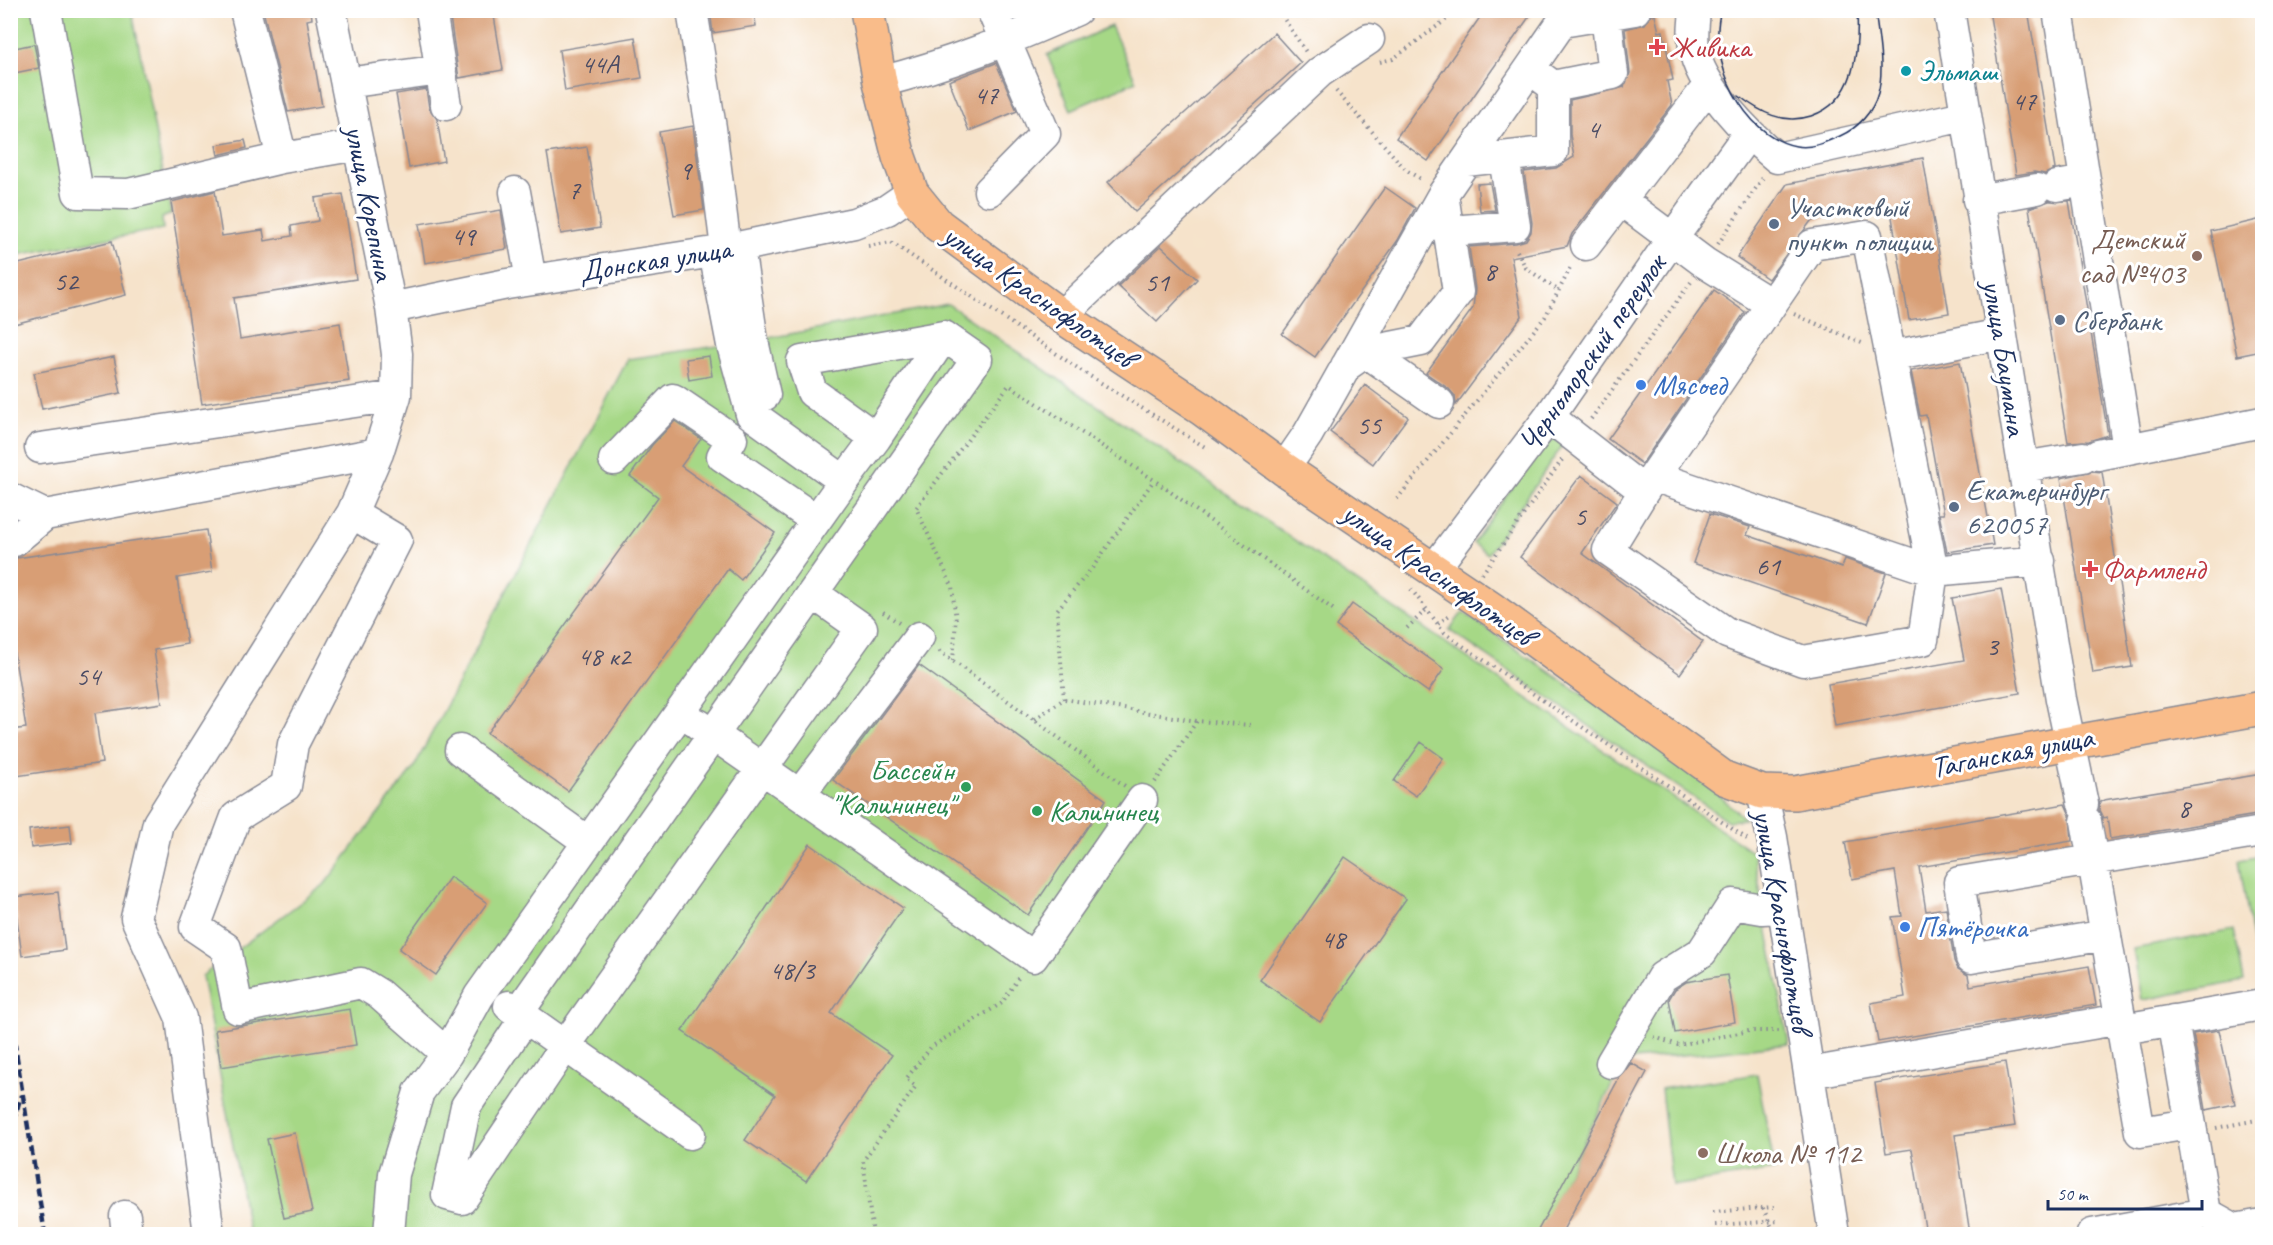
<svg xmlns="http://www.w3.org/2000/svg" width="2273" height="1245" viewBox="0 0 2273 1245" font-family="Caveat,sans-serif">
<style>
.green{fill:#a6d886;stroke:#608472;stroke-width:1.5}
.building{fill:#d89e74}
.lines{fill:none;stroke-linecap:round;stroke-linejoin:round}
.minor-casing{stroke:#888994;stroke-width:33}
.major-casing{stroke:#888994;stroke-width:36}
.path{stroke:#888994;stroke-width:4;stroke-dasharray:1.5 4.5;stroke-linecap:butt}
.minor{stroke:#fff;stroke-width:30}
.major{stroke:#f9bc8a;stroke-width:33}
.tram{stroke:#1b2f5e;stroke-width:1.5}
.rail{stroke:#1b2f5e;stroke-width:4.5;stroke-dasharray:9 4.5;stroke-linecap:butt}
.health-dot{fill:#e0444e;stroke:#fff;stroke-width:2}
.culture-dot{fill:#0f9aa8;stroke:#fff;stroke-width:2}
.service-dot{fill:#5c6f8a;stroke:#fff;stroke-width:2}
.education-dot{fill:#8d6e63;stroke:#fff;stroke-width:2}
.shop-dot{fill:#3f7fe0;stroke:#fff;stroke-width:2}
.leisure-dot{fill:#2e9e5b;stroke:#fff;stroke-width:2}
.labels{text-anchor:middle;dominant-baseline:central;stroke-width:6;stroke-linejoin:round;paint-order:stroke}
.number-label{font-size:27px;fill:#4a4b64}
.health-label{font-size:30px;fill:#be3a42;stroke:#fff;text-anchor:start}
.culture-label{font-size:30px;fill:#0d838f;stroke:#fff;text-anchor:start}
.street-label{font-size:30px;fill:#1b2f5e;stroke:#fff}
.service-label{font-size:30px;fill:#4e5e75;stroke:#fff;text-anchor:start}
.education-label{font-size:30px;fill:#785e54;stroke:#fff;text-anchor:end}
.shop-label{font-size:30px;fill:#366cbe;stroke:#fff;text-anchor:start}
.leisure-label{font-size:30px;fill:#27864d;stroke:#fff;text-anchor:end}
</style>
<rect width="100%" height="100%" fill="#fff"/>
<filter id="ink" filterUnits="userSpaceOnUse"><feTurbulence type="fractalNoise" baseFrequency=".0167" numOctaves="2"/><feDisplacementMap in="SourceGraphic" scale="12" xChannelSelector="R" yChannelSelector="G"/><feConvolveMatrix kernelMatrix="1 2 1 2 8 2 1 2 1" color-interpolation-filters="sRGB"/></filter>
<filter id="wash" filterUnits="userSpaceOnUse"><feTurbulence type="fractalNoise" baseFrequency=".008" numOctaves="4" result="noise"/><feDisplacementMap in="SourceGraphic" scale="24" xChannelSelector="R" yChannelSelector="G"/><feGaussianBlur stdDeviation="1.35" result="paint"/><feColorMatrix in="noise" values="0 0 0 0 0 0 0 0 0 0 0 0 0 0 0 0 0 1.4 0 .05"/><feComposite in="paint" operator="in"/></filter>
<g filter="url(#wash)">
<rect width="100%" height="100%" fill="#f6e3cb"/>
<path class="green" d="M11,11H132L171,214L162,218L163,229L11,256Z
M1111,26L1136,81L1071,110L1047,55Z
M948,304L1753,852L1789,1044L1624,1061L1538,1234H249L202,976L324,885L413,769L628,359L753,341Z
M1554,439L1565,442L1488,554L1473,543L1540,447Z
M1463,612L1695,773L1745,819L1728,821L1449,630Z
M2262,856V985L2260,986L2239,860Z
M2234,930L2244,981L2142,1000L2133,949Z
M1757,1074L1775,1170L1672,1186L1661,1089Z"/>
<g id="blocks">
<path class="building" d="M263,10H311L312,19L307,20L322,106L288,112Z
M449,10H493L503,70L459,78Z
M710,10H754L756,26L713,33Z
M1485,10H1534L1428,161L1396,138Z
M1989,10H2028L2055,169L2045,174L2034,172L2016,175Z
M1651,15H1655L1659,32L1663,31L1673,80L1667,81L1672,105L1572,234L1567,246L1511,257L1522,316L1456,405L1455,396L1449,389L1426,373L1473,308L1475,289L1469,247L1516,243L1526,240L1531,232L1532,223L1524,172L1556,168L1574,157L1570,135V100L1624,87L1630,73L1625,29L1645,24Z
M1274,33L1301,63L1135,212L1108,182Z
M635,37L642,78L565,91L559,50Z
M34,44L39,68L10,74V49Z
M996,63L1017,111L969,131L949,81Z
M426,89L429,108L437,119L444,161L409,168L396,94Z
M693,126L704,210L674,215L659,132Z
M245,140L247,148L218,155L216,145Z
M587,147L600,228L561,234L547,153Z
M1923,158L1949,313L1909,320L1890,205L1811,221L1768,279L1737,257L1787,184Z
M1490,183L1495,210L1480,211L1477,184Z
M1385,187L1415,208L1398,240L1315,357L1282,334Z
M215,191L222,236L263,230L265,241L292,236L291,226L318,221L315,198L343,194L356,279L234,298L240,339L340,323L349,381L202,404L171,202Z
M2049,201H2069L2108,435L2089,441L2068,442L2029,208Z
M501,210L507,249L425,263L419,224Z
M2262,219V351L2237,356L2211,231Z
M112,241L126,295L14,324L10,310V266Z
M1161,246L1197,279L1157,322L1118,286Z
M1714,290L1745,312L1642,464L1608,439Z
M709,356L712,376L689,380L686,359Z
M114,357L121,393L42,409L34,373Z
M1960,362L1993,545L1947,552L1939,514H1944L1926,415L1920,416L1911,371Z
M1365,385L1408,417L1373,464L1330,432Z
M675,421L701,439L681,466L775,533L741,580L728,569L568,791L487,733L658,497L630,476L652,445Z
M2092,471L2102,472L2132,667L2093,673L2061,478Z
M1581,475L1617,502L1582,553L1703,642L1680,674L1520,557Z
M1710,514L1750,527L1747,535L1842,568L1845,559L1886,573L1868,623L1693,563Z
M206,530L212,572L177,578L187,644L154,650L162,703L95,713L102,763L10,777V730L26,728L10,627V559Z
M2001,589L2020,693L1835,726L1828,684L1964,660L1952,598Z
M1352,604L1444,669L1428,692L1336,626Z
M919,665L1106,800L1028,915L833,780Z
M1421,742L1443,758L1416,796L1394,781Z
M2262,774V814L2110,839L2107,817L2103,818L2099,810L2100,802L2104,800Z
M2065,804L2070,815L2072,841L1919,867L1926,911L1946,908L1954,961L1958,969L1968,975L1970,986L2089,966L2096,1005L1878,1042L1871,1003L1905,997L1892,917L1902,916L1895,871L1852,879L1845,842Z
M70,825L72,843L31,848L29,830Z
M810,844L903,908L831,1013L892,1055L806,1181L745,1140L775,1095L682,1031Z
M1345,857L1406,899L1320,1022L1260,980Z
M450,877L487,903L436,975L399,949Z
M58,892L65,950L22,956L14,897Z
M1727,975L1735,1022L1675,1033L1669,999L1675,989L1686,982Z
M350,1009L356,1045L221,1067L215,1030Z
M2219,1030L2235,1104L2206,1110L2193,1034Z
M2005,1062L2015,1126L1955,1135L1970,1234H1926L1912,1149L1886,1153L1875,1083Z
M1631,1063L1647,1072L1561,1234H1536L1619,1078Z
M295,1133L312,1212L284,1218L267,1139Z"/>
</g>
</g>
<g filter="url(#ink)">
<use href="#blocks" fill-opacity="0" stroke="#888994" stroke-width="1.5"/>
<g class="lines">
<defs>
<path id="minor" d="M46,10L78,193L128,194L282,158L358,145
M245,10L282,158
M431,10L446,105
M692,10L711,128L726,249
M1695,10C1694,23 1692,36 1694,48C1699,86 1749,135 1777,158L1964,116
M1949,10L2061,699L2083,804
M2058,10L2128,449
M880,82C948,65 1012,39 1077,10
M346,83L441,70
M1553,86L1613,74L1606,15
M1466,161L1553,151V86L1530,69
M2057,186L2085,181
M989,191L1045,134L992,10
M515,192L531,280
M1978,200L2037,189
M1622,201L1705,263L1771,304
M1450,231L1515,226L1504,158
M1867,236L1933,571L1923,640L1803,661L1727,633L1608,550L1644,491L1812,245Z
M1586,245L1709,85
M739,247L753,341L765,395
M391,308L507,284L714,252L854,223L887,210L912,193
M1061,316L1320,72L1369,39
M1366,352L1439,403
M1892,356L2001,334
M1346,366L1366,352L1421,341L1458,292L1443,194
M1549,417L1644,491
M876,438L944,336
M40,448L396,396
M2098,455L2262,422
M614,460L673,399L732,439L722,456L816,520
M2023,467L2083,457
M1284,469L1308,434L1443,194L1562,22L1635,10
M1656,477L1933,571L2040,561
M10,498L45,515
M352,513L397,540L293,744L286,786L236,817L195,927L226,948L238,1009L361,983L379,994L447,1054
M14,541L45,515L378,453
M1434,569L1549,417L1672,239L1748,134
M698,724L1033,957L1142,800
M460,750L588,842
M1762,792L1772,837L1834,1234
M800,794L919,637
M2086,821L2140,1132L2190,1124
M2106,935L1971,958L1959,882L2262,832
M509,1006L690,1134
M518,1013L977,359L944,336L802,361L812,392L876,438L844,481
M525,1018L466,1106L447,1195L462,1199L565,1046L862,628L814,594
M2173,1020L2206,1213
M2123,1029L2262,1005
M1611,1063L1662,977L1702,952L1733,904L1762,909L1783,908
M1809,1073L2121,1019
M125,1216L127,1234
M209,1234L181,1018L136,918L158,823L352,513L378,453L396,396L397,354L391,308L331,10
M389,1234L394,1174L419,1092L447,1054L479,996L844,481L751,414L732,345L714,252
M2092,1234L2206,1213L2235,1229L2262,1224"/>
<path id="major" d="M867,10L880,82L899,157L912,193L938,225L1061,316L1202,409L1284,469L1493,610L1724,778L1762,792L1795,793L2262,708"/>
</defs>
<use href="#minor" class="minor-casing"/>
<use href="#major" class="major-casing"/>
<path class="path" d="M1278,10L1306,52
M1380,62L1393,59L1459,10
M1336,91L1406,170L1422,180
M1718,244L1764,176
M868,246L891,242L1085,373L1205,447
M1517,251L1526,268L1559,291
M1794,314L1864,344
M1591,419L1691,282
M1397,499L1545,317L1572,265
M1482,574L1564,457
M1411,589L1444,632L1457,642L1747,839
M883,612L899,623
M1438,624L1452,613
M1407,628L1427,609
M939,651L1125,786
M953,661L956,620L952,586L916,508L1009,385L1154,480L1334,610
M1064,699L1057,610L1093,567L1154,480
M1035,719L1064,699L1197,721L1251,725
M1155,782L1197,721
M1654,1037L1678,1045L1749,1031H1779
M2216,1128L2262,1119
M1763,1208L1775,1234
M1713,1212L1774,1207
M1715,1225L1779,1221
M873,1234L863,1161L916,1086L906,1079L931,1047L1002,1003L1020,975"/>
<use href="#minor" class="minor"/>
<use href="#major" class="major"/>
<path class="tram" d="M1721,10C1707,59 1743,136 1796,146C1812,149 1826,142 1840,136C1858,128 1873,112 1878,93C1885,68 1878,36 1875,10
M1739,96C1760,112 1783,125 1811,116C1856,101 1859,51 1857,10"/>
<path class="rail" d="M10,1014L45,1234
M10,1136L21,1095"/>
</g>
</g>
<g class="health-dot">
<path d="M1654 38h6v6h6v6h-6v6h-6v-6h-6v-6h6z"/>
<path d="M2087 560h6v6h6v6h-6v6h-6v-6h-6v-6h6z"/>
</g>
<circle class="culture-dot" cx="1906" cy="71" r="6"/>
<g class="service-dot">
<circle cx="1774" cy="224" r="6"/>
<circle cx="2060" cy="320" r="6"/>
<circle cx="1954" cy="507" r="6"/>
</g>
<g class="education-dot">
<circle cx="2197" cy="256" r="6"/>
<circle cx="1703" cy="1153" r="6"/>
</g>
<g class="shop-dot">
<circle cx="1641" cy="385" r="6"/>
<circle cx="1905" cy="927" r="6"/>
</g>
<g class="leisure-dot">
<circle cx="966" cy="787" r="6"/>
<circle cx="1037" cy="811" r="6"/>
</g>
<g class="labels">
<g class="number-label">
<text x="600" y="64">44А</text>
<text x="986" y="95">47</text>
<text x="2024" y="101">47</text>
<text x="1593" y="129">4</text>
<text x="685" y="170">9</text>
<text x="574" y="190">7</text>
<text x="463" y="236">49</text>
<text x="1490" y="271">8</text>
<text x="66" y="281">52</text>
<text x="1157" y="282">51</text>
<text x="1369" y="425">55</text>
<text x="1580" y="516">5</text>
<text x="1768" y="566">61</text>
<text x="1992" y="646">3</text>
<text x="604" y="656">48 к2</text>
<text x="88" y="676">54</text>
<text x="2184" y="808">8</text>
<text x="1333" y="939">48</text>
<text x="792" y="970">48/3</text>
</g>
<g class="health-label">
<text x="1669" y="47">Живика</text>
<text x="2102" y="569">Фармленд</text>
</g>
<g class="culture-label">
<text x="1918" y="71">Эльмаш</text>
</g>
<g class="street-label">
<text transform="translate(370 203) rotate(79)">улица Корепина</text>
<text transform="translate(655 260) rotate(-9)">Донская улица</text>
<text transform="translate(1039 296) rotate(35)">улица Краснофлотцев</text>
<text transform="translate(1592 353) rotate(-55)">Черноморский переулок</text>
<text transform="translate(2005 358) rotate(81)">улица Баумана</text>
<text transform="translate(1438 574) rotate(35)">улица Краснофлотцев</text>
<text transform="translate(2012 752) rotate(-11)">Таганская улица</text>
<text transform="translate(1783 921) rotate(80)">улица Краснофлотцев</text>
</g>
<g class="service-label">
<text x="1786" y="207">Участковый<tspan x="1786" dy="34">пункт полиции</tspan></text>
<text x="2072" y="320">Сбербанк</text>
<text x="1966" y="490">Екатеринбург<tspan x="1966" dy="34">620057</tspan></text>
</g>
<g class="education-label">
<text x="2185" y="239">Детский<tspan x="2185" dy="34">сад №403</tspan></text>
<text x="1715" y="1153" text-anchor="start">Школа № 112</text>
</g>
<g class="shop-label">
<text x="1653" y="385">Мясоед</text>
<text x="1917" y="927">Пятёрочка</text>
</g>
<g class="leisure-label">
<text x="954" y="770">Бассейн<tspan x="954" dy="34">"Калининец"</tspan></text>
<text x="1049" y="811" text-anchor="start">Калининец</text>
</g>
</g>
<rect width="2273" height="1245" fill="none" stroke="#fff" stroke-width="36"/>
<path d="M2048 1200v9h154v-9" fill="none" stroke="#1b2f5e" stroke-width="3"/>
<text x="2057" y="1200" font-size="18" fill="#1b2f5e" stroke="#ffffff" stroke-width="4.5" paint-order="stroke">50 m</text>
</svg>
